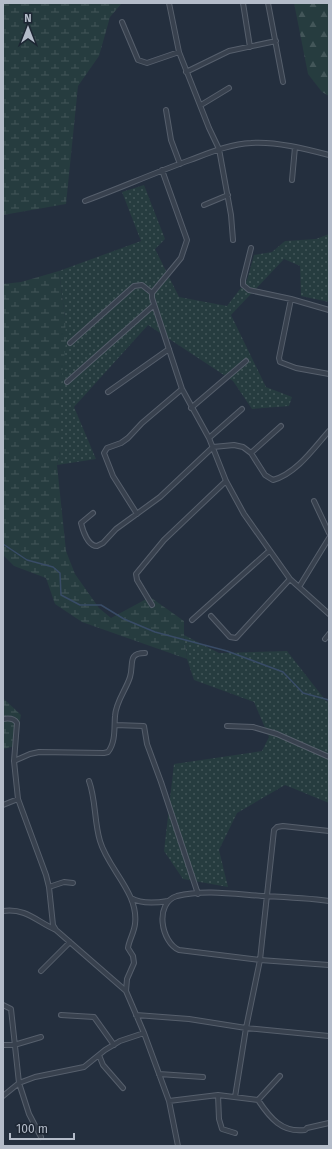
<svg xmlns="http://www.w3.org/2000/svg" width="332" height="1149" viewBox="0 0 332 1149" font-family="'Fira Sans',sans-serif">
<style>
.grass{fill:url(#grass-dots)}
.forest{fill:url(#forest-firs)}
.wetland{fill:url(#wetland-marsh)}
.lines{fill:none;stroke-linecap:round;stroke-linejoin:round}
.stream{stroke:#394c67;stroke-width:1.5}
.street-casing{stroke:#565f6c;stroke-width:6}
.street{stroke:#38414e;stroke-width:4}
</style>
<defs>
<pattern id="grass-dots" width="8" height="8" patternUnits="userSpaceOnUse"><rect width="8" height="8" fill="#263c3f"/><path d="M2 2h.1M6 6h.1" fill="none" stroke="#435659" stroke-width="1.8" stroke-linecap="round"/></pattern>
<pattern id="forest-firs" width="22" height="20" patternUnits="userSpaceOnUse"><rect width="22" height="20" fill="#263c3f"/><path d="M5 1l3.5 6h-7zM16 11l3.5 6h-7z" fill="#435659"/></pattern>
<pattern id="wetland-marsh" width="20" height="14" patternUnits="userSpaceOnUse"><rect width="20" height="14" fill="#263c3f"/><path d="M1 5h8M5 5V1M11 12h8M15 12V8" fill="none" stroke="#435659"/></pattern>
</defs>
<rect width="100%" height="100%" fill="#242f3e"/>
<path class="grass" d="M144,185L165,239L155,249L179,297L227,306L247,280L254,255L272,252L285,241L316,239L329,234V302L301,296L300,266L284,259L231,315L266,387L292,397L289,406L252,409L233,381L148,325L74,407L96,459L57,465L60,451V394L65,318L59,271L141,241L122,192Z
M184,635L219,653L287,651L326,701L329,702V803L285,785L237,813L219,850L228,887L183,879L164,851L174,764L262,751L269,737L254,702L194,680L187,659Z"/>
<path class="forest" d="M294,3H329V96L322,92L308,74Z"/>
<path class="wetland" d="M3,3H122L110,17L99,56L78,86L66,204L3,215Z
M59,271L65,318L66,341L60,394V451L57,465L66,551L75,574L99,608L111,618L150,597L184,621V635L187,659L82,622L55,604L46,578L14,566L3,555V284L21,282Z
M3,698L21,715L15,746L3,749Z"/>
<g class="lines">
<path class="stream" d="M3,544L27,560L53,567L60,573L61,595L80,605H101L124,619L155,632L227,651L283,672L303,693L329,700"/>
<defs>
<path id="street" d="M169,3L179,52
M243,3L250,47
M268,3L283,82
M122,22L138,60L147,63L179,52L209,128L219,149L231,215L233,240
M186,72L229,51L276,41
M201,105L229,88
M166,110L171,140L180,164
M162,170L187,240L181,258L152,293V298L182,389L209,438L226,481L244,514L290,579L329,614
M292,180L295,147
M85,201C120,188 154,173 190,160C209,153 230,144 251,143C275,141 306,149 329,155
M204,205L228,195
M251,248L243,280V285L249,290L291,299L329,310
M291,299L279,358L280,362L296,368L329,374
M70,343L134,286L142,285L152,293
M67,382L154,305
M108,392L169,349
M191,408L246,361
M209,438L242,409
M251,453L281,426
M314,501L329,533
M93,513L81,523C83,531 88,546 97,546L103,543L116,529L160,497L213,447L234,445L243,447L251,453L265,475L273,480C296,474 314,448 329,431
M137,514L113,476L104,453L107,448L121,443L128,438L142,423L182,389
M299,587L329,538
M152,605L137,580L136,574L164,540L226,481
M211,616L230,637L236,638L290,579
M192,620L269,551
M325,639L329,634
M3,719C9,718 14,718 17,723L14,761
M115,725L144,726L147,744L161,782L198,894
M227,726L253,727L277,734L329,757
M89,781C96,800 94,821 100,841C108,869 139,893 135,924C134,933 129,940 128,948L133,956L134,963L127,979L126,991L144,1033L169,1101L178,1146
M3,805L18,799
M49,887L64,882L73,883
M131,898C141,904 156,903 168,901
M329,901C307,898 284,897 262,896C235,894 203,889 177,896C154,903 161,942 179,950L260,960L329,965
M3,911C26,908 36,921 56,930L126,991
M56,930L53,925L49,887L46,875L18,799L14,761L30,754L39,752L104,753L108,752C116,742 114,727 115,716C116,701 126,690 130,677C134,664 127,653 145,653
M41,971L70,942
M3,1005L11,1009L19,1083L29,1114L41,1137
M61,1015L94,1017L114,1045
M136,1015L189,1019L246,1028L260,960L274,830L277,827L283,826L329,831
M3,1045H14L41,1037
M99,1055L103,1065L123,1088
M159,1074L203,1077
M218,1095L219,1119L222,1129L235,1133
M3,1096L19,1083L35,1077L84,1067L105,1050L120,1041L144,1033
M235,1097L246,1028L329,1036
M258,1100L280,1076
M169,1101L218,1095L258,1100C270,1118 282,1133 305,1130L307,1128L329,1123"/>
</defs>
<use href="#street" class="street-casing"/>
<use href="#street" class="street"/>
</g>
<rect width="332" height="1149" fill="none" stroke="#b4bcc9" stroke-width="8"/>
<g transform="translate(28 28)" stroke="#1d2633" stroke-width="3" paint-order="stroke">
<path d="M0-3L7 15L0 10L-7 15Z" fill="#b4bcc9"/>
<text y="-6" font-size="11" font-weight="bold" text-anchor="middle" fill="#b4bcc9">N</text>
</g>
<path d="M10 1133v6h64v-6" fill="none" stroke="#b4bcc9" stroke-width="2"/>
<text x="16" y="1133" font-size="12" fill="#b4bcc9" stroke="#1d2633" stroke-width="3" paint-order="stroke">100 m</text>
</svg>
